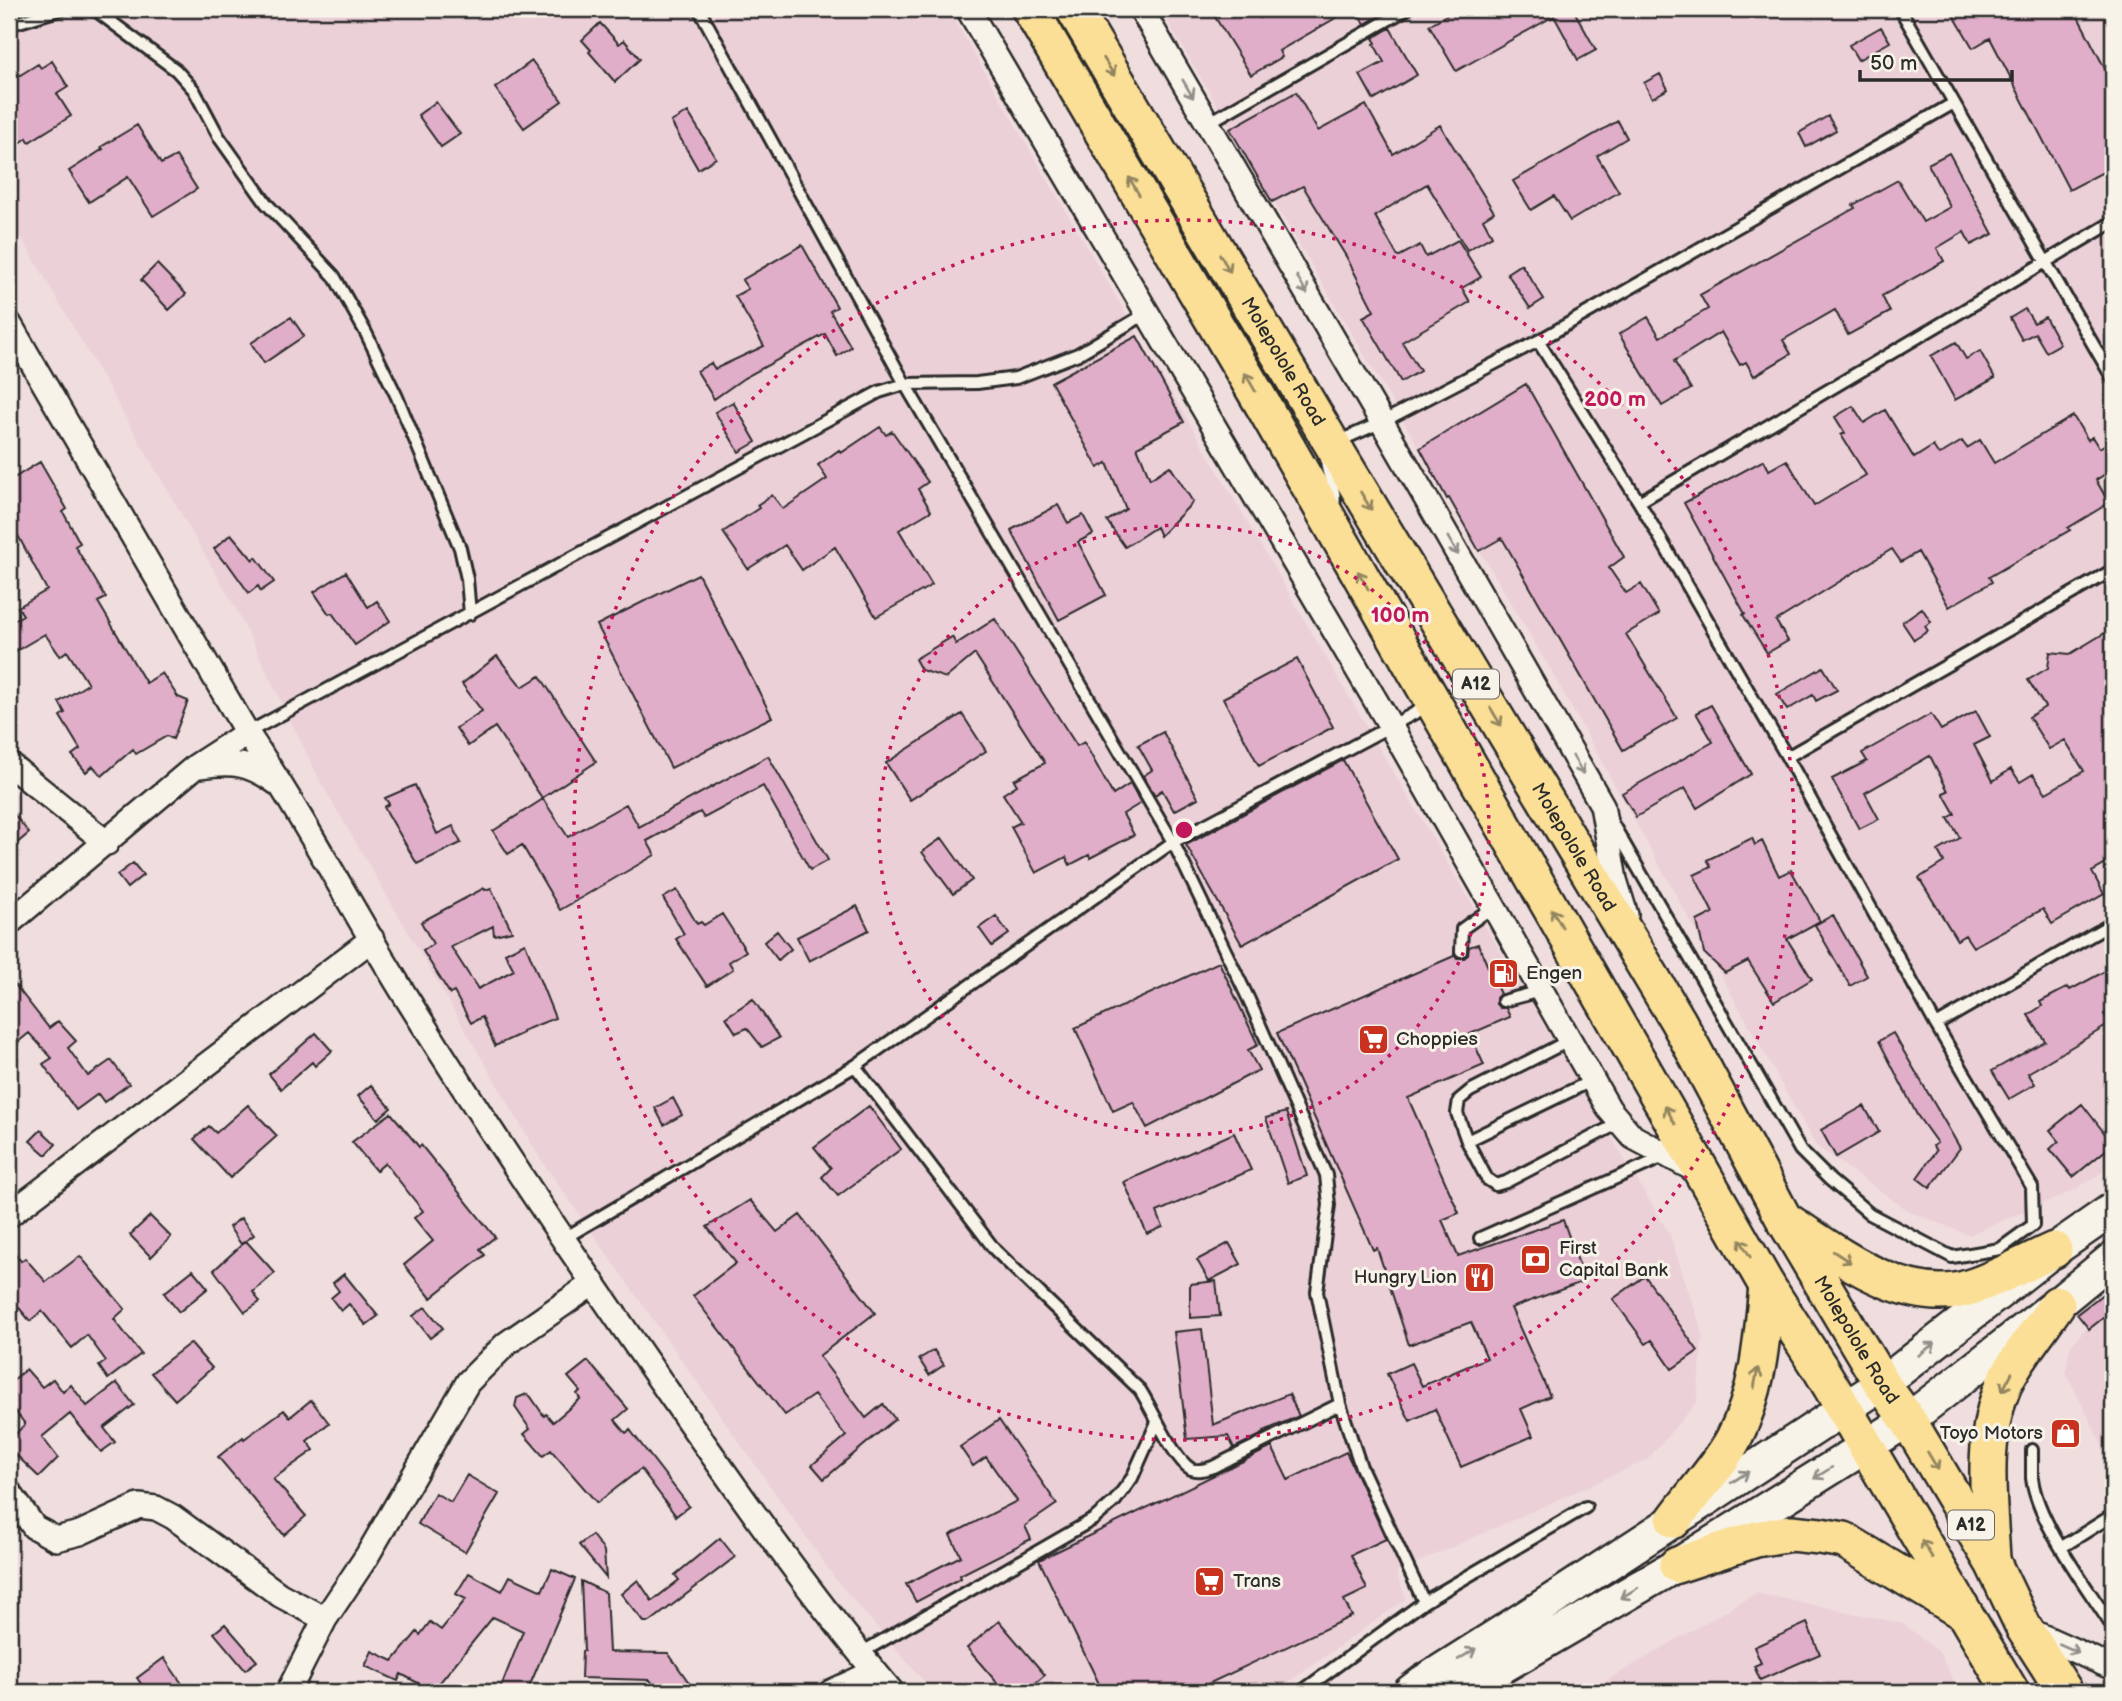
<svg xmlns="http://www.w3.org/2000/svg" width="2122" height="1701" viewBox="0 0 2122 1701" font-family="'Balsamiq Sans',sans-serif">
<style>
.built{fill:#ecd0d8}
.building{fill:#e1aec9;stroke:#2b2b2b;stroke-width:2}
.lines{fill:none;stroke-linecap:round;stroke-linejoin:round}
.service-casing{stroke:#2b2b2b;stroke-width:16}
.minor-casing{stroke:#2b2b2b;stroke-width:28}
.secondary-casing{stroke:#2b2b2b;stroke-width:37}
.primary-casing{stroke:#2b2b2b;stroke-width:40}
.service{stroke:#f7f3e8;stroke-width:10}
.minor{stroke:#f7f3e8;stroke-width:23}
.secondary{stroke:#f7f3e8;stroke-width:32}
.primary{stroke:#fbdf96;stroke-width:35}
.oneway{stroke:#938560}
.oneway2{stroke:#918f8a}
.ring{fill:none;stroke:#c2185b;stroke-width:3.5;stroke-dasharray:3.5 7}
.labels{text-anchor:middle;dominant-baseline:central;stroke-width:6;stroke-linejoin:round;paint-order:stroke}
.shield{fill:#f7f3e8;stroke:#686764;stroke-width:2}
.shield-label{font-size:18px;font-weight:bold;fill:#2b2b2b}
.street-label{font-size:19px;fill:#2b2b2b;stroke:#f7f3e8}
.poi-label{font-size:19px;fill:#2b2b2b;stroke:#f7f3e8;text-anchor:start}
.centre{fill:#c2185b;stroke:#f7f3e8;stroke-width:3.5}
.ring-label{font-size:21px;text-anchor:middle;font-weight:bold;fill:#c2185b;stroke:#f7f3e8;stroke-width:6;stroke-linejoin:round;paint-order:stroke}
</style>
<rect width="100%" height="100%" fill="#f0dedf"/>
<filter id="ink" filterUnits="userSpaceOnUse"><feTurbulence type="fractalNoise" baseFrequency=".0143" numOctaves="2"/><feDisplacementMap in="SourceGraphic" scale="14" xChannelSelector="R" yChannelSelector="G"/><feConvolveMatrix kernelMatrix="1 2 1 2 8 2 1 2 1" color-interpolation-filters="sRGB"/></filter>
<g filter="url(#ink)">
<path class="built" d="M9,9H948L1385,758L1670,1235L1703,1334L1697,1402L1647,1460L1396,1572L1406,1599L1275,1692H933L836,1580L541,1160L321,783L235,607L9,216Z
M1160,9H2113V1165L2073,1191L1969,1235L1910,1212L1816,1146L1551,671Z
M2113,1294V1468L2066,1372L2070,1347Z
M1756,1593L1902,1623L1939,1652L1959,1692H1587Z"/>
<path class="building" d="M1210,9H1255L1260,18L1277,9H1351L1279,51L1282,57L1251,75Z
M1356,9H1379L1382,14L1365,24Z
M1457,9H1573L1596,50L1578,60L1554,16L1456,71L1429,25Z
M1950,9H2074L2113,84V167L2069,190L1990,38L1973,48Z
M600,23L619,44L624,40L640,59L615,82L589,52L591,50L582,40Z
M1881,27L1890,42L1858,60L1849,45Z
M1390,28L1417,75L1374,100L1360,75L1384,62L1374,44L1376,43L1373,38Z
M52,61L68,87L57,94L71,116L29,142L27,138L9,151V82L38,64L41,68Z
M532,61L562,101L524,128L495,88Z
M1660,74L1668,89L1652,98L1644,83Z
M1296,92L1318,131L1366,105L1393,154L1440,125L1494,212L1483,219L1492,236L1467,250L1427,184L1375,216L1398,257L1420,245L1426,257L1458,240L1481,277L1462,288L1470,302L1402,342L1420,371L1401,382L1363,317L1374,311L1347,258L1303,186L1272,202L1230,129Z
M436,102L460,134L441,147L418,115Z
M688,112L716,158L698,169L671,122Z
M1828,116L1836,130L1806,147L1799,133Z
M1618,121L1627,138L1597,156L1619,192L1570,221L1554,196L1531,210L1513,181Z
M137,125L161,164L176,156L197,189L153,216L128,177L89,202L69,171L103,149L101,147Z
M1949,153L1993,234L1971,245L1964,232L1937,248L1944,261L1882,296L1890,312L1848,335L1835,310L1783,340L1791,354L1754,376L1746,362L1740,365L1721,332L1674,361L1691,389L1662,406L1619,334L1648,317L1660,337L1708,309L1700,295L1855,208L1853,205L1898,180L1923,222L1950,207L1928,164Z
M802,245L837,307L830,311L851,347L837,356L825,334L744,378L714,399L697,371L711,363L715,369L764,346L735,296L748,289L742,280Z
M157,264L186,294L169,310L141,280Z
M1521,264L1544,299L1530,308L1507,273Z
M2025,309L2034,323L2045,317L2060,344L2046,352L2035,333L2022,340L2010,318Z
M291,317L304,336L264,363L251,343Z
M1137,336L1184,422L1137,447L1150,479L1170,466L1193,502L1160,536L1156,527L1125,547L1107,521L1126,509L1107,463L1098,468L1051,382Z
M1956,342L1966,359L1980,351L1995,378L1955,400L1931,356Z
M1526,384L1624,557L1609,568L1626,593L1641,584L1659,614L1626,634L1677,718L1623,750L1502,538L1479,551L1449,498L1447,499L1420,448Z
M733,402L756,442L739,452L715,412Z
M1853,406L1864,423L1885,410L1914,458L1933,446L1939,455L1962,441L1967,448L1980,440L1994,463L2073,416L2088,440L2092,437L2099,448L2106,444L2113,456V469L2096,480L2109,503L2068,528L2070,530L1989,577L1992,582L1949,607L1918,552L1901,562L1892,549L1776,621L1788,641L1767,653L1743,615L1745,614L1684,503L1764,460L1769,470L1787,460L1814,506L1866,475L1841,435L1845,433L1835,417Z
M880,427L886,435L892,431L928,482L918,489L931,511L899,530L932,585L876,617L835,547L802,570L785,545L748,569L723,532L759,508L757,505L772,495L783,509L827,479L818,465L839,450L841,453Z
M40,462L67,509L63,512L80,543L75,546L106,598L98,602L146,683L162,673L178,697L188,701L173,739L167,736L136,754L133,749L102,776L93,766L86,772L72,755L80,749L60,716L65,713L59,702L88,684L67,651L60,656L45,634L9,655V623L23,615L18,607L47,590L14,528L9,530V481Z
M1058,505L1068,523L1083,515L1093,534L1078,542L1106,595L1059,620L1011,530Z
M231,534L253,560L256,557L274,582L261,591L258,586L249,593L226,561L224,562L214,549Z
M346,572L368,607L377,601L390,621L355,645L332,613L329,614L314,592Z
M698,574L772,717L671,768L597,625Z
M1922,608L1931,622L1925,626L1928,631L1914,640L1902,622Z
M995,619L1077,746L1084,742L1113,795L1130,784L1141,803L1123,814L1134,835L1090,858L1089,855L1070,865L1066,857L1036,873L1011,827L1021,822L1003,794L1017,785L1014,780L1045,763L975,654L946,678L921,670L915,659L952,637L956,644Z
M2113,628V860L2092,872L2104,894L2052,924L2043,909L1973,947L1965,935L1957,940L1919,878L1944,862L1938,851L1960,838L1948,818L1955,814L1943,793L1948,791L1930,756L1865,793L1879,819L1859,829L1832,779L1867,761L1862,753L1931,714L1941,730L1976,711L1990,737L1974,745L1993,781L2011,769L2020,782L2033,774L2046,793L2084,771L2065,740L2049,749L2029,717L2045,707L2028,680L2048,668L2050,652L2070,654Z
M497,656L522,687L540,676L596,762L542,798L495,727L468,746L456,728L482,711L462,684Z
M1297,659L1333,727L1259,766L1223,698Z
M1823,667L1837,690L1816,701L1813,695L1787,710L1777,694Z
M1711,705L1751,774L1697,808L1685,788L1636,817L1622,793L1713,742L1696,713Z
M962,714L986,751L910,800L886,763Z
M1163,732L1198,798L1174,811L1162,790L1155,795L1143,776L1152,770L1138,745Z
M768,756L828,860L810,870L763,786L704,818L700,812L647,841L655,855L560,910L522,845L508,854L493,831L543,799L568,837L626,804L639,827Z
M1343,760L1398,859L1242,945L1186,845Z
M415,785L437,834L453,826L461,843L417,864L384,807L389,804L385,798Z
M9,808L29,833L9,850Z
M942,838L972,880L953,894L922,852Z
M1752,838L1755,845L1762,841L1779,876L1791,870L1820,921L1787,939L1812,979L1774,1002L1748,961L1725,973L1704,953L1697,921L1713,913L1694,875L1711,867L1707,860Z
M133,863L143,875L127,888L117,875Z
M484,888L485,890L491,888L512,931L494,935L493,926L451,947L478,989L514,970L505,953L525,943L555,1018L522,1031L523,1033L495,1046L482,1017L471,1023L454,992L450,994L423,951L433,944L421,922Z
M677,890L697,924L701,922L704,925L722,914L746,951L729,962L733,969L707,986L676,939L684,934L663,898Z
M857,906L869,930L809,961L797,937Z
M1833,915L1867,976L1850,986L1815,925Z
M996,916L1009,934L992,946L979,928Z
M777,931L791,949L778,960L764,942Z
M1478,944L1500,994L1496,998V1004L1500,1008H1506L1510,1017L1470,1034L1484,1065L1408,1098L1459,1213L1442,1220L1458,1256L1563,1220L1585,1281L1511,1308L1550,1396L1521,1409L1533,1436L1461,1467L1435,1409L1410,1421L1387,1374L1411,1363L1422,1386L1487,1358L1471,1322L1409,1345L1377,1248L1373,1250L1277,1033L1454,956V954L1457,958H1464L1468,955L1469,947Z
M1219,962L1258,1045L1248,1050L1259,1070L1147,1128L1133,1102L1113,1111L1075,1028Z
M2113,967V1009L2104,1014L2110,1024L2028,1073L2035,1084L2009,1099L1992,1071L2045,1041L2028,1015L2042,1006L2040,1002L2068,987L2070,990Z
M9,977L49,1028L58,1021L76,1041L68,1048L88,1076L111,1060L129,1084L104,1102L98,1094L76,1110L43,1064L52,1058L29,1033L18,1042L9,1030Z
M753,999L779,1038L762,1047L747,1028L736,1033L726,1017Z
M316,1033L332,1051L315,1066L312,1062L281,1089L269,1074Z
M1893,1033L1960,1148L1930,1188L1917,1178L1936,1151L1933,1146L1937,1143L1917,1115L1879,1041Z
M371,1085L391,1108L378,1119L358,1096Z
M673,1098L682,1115L664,1125L655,1108Z
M2082,1104L2113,1144L2073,1177L2050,1149L2059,1141L2050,1130Z
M248,1105L277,1136L230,1178L194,1139L209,1126L216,1133Z
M869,1106L901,1149L838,1196L822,1177L831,1168L814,1147Z
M1864,1106L1879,1132L1836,1157L1821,1130Z
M1286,1112L1307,1176L1288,1183L1266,1118Z
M391,1113L419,1147L421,1145L495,1237L480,1249L485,1255L431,1298L404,1265L433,1241L414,1218L423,1211L385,1163L376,1171L352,1142Z
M41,1130L56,1144L46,1155L30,1141Z
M1234,1133L1251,1170L1157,1212L1163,1227L1147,1234L1124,1182Z
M750,1200L777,1232L800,1215L875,1313L819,1356L866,1418L883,1404L895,1419L824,1479L812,1465L846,1436L814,1395L785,1415L693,1296L736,1263L707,1227Z
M150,1216L171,1237L151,1257L130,1235Z
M241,1218L254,1235L241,1244L229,1227Z
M246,1241L275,1273L253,1292L260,1302L245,1312L214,1270Z
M1229,1243L1241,1264L1209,1281L1197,1260Z
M9,1246L21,1261L25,1258L46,1282L80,1256L125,1309L114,1319L141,1354L108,1379L99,1366L106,1361L87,1335L72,1348L42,1311L30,1321L9,1296Z
M193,1270L208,1288L179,1312L164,1293Z
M344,1274L378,1316L366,1325L349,1304L341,1311L331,1298L339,1291L333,1283Z
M1645,1276L1698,1351L1672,1369L1652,1340L1646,1344L1613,1299Z
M1216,1281L1220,1316L1190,1318V1284Z
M2113,1286V1310L2089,1329L2077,1314Z
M425,1307L443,1328L430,1338L413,1316Z
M1202,1329L1213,1425L1289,1394L1299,1416L1264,1431L1265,1433L1234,1448L1228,1436L1187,1439L1174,1332Z
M190,1343L212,1368L175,1400L151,1373Z
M934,1350L944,1365L929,1375L919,1359Z
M588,1361L628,1409L615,1420L626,1433L630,1430L689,1506L676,1516L641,1469L597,1503L551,1450L543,1456L524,1434L530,1429L515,1407L517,1398L527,1394L531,1397L544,1416L546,1414L553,1422L580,1399L577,1394L580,1391L568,1377Z
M26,1369L42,1387L53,1379L63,1392L71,1385L87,1406L117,1383L134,1405L104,1428L115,1442L101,1452L70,1414L42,1437L58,1458L39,1477L9,1448V1441L25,1424L9,1403V1384Z
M311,1400L329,1423L307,1441L314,1450L273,1479L306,1516L284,1535L218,1457L243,1437L244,1439L284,1410L290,1417Z
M999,1420L1057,1504L1025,1526L1031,1539L960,1575L961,1578L916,1602L906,1584L961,1556L950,1535L1017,1501L986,1457L973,1466L960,1447Z
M1272,1447L1288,1480L1346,1452L1350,1460L1386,1539L1351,1555L1367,1589L1344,1600L1352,1616L1191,1692H1103L1039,1560Z
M467,1475L499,1494L465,1552L418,1524L435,1493L451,1502Z
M592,1535L604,1551L606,1578L579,1545Z
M720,1538L735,1557L650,1622H644L621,1594L638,1580L652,1601L679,1580L675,1575Z
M552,1569L575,1579L527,1692H499L523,1631L493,1617L433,1691L401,1674L398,1681L365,1666L372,1651L393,1661L417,1632L420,1635L430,1622L441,1630L466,1599L456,1594L469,1573L502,1591L510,1576L542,1591Z
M581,1581L606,1593L609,1652L668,1653L690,1684L679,1692H659L650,1680L581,1678L582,1651H584Z
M999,1621L1045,1675L1025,1692H1005L967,1648Z
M1807,1623L1820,1654L1760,1680L1754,1666L1761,1663L1754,1647Z
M225,1624L257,1661L245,1670L214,1633Z
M164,1658L183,1685L175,1692H147L137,1678Z"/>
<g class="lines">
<defs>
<path id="service" d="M94,9L176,70L194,90L219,137L266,203L334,276L366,333L397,397L460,548L467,579L470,614
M699,9L905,384L1173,842L1249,1000L1326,1175L1329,1205L1317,1292L1340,1404L1361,1467L1424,1602
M1900,9L2113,379
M9,25L62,9
M1208,123L1407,9
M1538,341L1639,502L1787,757L1936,1025L2032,1187L2033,1225L2000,1249L1952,1257L1870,1214L1830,1180L1800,1150L1611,821
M1337,442L1382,422L1538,341L1954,103
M1327,454C1323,472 1338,488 1334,505
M1639,502L2113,222
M247,733L879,392L905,384L977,383L1016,378L1078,354L1147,313
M1787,757L2113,570
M1461,951L1462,929L1493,907
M1503,1001L1541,991
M1936,1025L2113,923
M1570,1040L1470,1091L1459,1100L1457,1113L1467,1141L1487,1179L1496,1185L1506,1182L1619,1123
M855,1066L995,1250L1140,1390C1152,1408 1173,1459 1191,1469C1198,1472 1206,1469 1213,1467L1340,1404
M1467,1141L1593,1080
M1480,1238L1666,1156
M563,1239L855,1066L1173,842L1430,705
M2032,1450C2032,1459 2032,1469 2032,1478C2037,1523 2089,1589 2113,1628
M2062,1547L2113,1515
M859,1654L1094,1519L1115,1501L1132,1478L1157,1422
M1301,1692L1424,1602L1586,1507"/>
<path id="minor" d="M968,9L1390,725L1609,1109L1633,1137L1701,1173
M1141,9L1382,422L1602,805L1615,880L1626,915
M9,323L247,733C305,819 352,910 406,997C491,1134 581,1267 673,1399C743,1499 813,1599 892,1692
M9,764L107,843
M201,766C234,761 249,763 277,783
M9,923L196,766L247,733
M9,1215L372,939
M9,1492L34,1527L56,1539L80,1533L139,1506L156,1508L173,1517L280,1595L325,1619
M2024,1628L2113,1668
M288,1692L325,1619L367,1556L468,1382L506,1344L592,1284
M831,1692L874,1672"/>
<path id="secondary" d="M1410,1692L1423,1682L1554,1599L1882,1384L2054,1250L2113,1209
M1459,1692L1677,1565L1908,1420L2057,1304L2113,1258"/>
<g id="primary">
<path d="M1030,9L1263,405L1767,1286L1820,1368L2011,1692"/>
<path id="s1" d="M1074,9L1332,444L1678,1021L1784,1219L1882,1384L1908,1420L1993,1563L2024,1628L2065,1692"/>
<path d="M1790,1223C1839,1255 1909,1309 1971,1287C1999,1278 2027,1262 2054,1250"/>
<path d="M1674,1520C1692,1495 1720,1465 1734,1438C1759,1390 1762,1338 1767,1286"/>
<path d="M1992,1559C1989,1501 1980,1439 2004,1384C2015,1359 2041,1328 2057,1304"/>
<path d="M1677,1565L1756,1539L1791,1533L1820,1536L1844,1540L1961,1611"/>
</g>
</defs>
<use href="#service" class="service-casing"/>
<use href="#minor" class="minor-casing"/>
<use href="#secondary" class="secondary-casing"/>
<use href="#primary" class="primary-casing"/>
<use href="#service" class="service"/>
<use href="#minor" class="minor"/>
<use href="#secondary" class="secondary"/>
<use href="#primary" class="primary"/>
</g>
<defs><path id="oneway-shaft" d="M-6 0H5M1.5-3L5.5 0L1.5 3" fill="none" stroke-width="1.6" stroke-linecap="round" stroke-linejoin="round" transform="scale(1.75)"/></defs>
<g class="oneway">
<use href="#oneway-shaft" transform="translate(1109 67) rotate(59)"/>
<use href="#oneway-shaft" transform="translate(1134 186) rotate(-120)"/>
<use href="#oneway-shaft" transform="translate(1225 263) rotate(59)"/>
<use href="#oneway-shaft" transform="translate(1250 382) rotate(-120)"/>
<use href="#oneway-shaft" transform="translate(1366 501) rotate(59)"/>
<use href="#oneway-shaft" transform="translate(1363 580) rotate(-120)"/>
<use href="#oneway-shaft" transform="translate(1496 717) rotate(59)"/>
<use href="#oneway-shaft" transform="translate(1557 918) rotate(-120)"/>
<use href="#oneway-shaft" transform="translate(1670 1115) rotate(-120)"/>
<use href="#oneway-shaft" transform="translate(1745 1248) rotate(-120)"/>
<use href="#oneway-shaft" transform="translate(1842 1257) rotate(33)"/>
<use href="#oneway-shaft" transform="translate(1756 1378) rotate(-79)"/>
<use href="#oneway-shaft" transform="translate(2007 1382) rotate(118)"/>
<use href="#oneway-shaft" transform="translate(1933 1461) rotate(59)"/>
<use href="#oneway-shaft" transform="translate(1927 1549) rotate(-121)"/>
</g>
<g class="oneway2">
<use href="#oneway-shaft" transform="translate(1188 89) rotate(60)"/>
<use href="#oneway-shaft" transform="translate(1302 285) rotate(60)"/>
<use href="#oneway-shaft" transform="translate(1453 546) rotate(60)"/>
<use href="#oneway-shaft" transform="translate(1578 765) rotate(60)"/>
<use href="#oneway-shaft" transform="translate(1927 1349) rotate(-38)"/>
<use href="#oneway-shaft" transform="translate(1823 1473) rotate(148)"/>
<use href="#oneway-shaft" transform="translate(1740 1477) rotate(-33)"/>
<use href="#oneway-shaft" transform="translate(1629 1593) rotate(149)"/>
<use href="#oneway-shaft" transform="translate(2069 1648) rotate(24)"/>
<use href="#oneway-shaft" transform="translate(1467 1654) rotate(-32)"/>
</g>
</g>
<g class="ring">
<circle cx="1184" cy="830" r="305"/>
<circle cx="1184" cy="830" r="610"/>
</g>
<defs>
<symbol id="fuel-square" viewBox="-11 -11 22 22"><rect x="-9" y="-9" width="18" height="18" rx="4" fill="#c8321e" stroke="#f7f3e8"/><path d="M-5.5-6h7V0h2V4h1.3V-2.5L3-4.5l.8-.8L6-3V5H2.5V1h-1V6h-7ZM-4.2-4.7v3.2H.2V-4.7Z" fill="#fff"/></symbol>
<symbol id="supermarket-square" viewBox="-11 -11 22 22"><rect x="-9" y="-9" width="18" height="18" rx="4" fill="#c8321e" stroke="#f7f3e8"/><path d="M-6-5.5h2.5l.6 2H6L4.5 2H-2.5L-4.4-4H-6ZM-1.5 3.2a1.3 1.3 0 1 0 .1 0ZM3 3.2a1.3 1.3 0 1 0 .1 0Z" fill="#fff"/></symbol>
<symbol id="bank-square" viewBox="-11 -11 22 22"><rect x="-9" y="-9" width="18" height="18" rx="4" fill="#c8321e" stroke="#f7f3e8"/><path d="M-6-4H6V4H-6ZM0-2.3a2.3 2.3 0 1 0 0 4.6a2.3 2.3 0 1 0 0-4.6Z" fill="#fff"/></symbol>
<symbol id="restaurant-square" viewBox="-11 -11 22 22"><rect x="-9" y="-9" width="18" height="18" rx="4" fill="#c8321e" stroke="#f7f3e8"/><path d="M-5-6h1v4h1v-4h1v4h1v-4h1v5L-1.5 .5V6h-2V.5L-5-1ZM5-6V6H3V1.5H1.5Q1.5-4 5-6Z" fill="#fff"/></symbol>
<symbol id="shop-square" viewBox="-11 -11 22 22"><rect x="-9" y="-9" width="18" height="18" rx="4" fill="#c8321e" stroke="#f7f3e8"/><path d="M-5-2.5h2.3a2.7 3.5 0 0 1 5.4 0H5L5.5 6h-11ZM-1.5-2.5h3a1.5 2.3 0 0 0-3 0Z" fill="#fff"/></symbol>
</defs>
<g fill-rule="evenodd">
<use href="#fuel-square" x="1486" y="956" width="35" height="35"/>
<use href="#supermarket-square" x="1356" y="1022" width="35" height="35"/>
<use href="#bank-square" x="1518" y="1242" width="35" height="35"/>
<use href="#restaurant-square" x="1462" y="1260" width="35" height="35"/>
<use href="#shop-square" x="2048" y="1416" width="35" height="35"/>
<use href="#supermarket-square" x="1192" y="1564" width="35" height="35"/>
</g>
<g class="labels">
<g class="shield">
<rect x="1453" y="669.5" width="46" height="29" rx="5"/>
<rect x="1948" y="1510.5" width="46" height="29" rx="5"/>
</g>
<g class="shield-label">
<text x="1476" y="684">A12</text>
<text x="1971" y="1525">A12</text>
</g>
<g class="street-label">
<text stroke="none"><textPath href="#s1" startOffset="410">Molepolole Road</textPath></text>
<text stroke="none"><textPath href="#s1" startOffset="976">Molepolole Road</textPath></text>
<text stroke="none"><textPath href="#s1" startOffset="1544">Molepolole Road</textPath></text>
</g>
<g class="poi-label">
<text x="1526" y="973">Engen</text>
<text x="1396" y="1039">Choppies</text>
<text x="1559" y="1248">First<tspan x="1559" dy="22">Capital Bank</tspan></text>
<text x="1457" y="1277" text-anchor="end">Hungry Lion</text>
<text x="2043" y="1433" text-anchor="end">Toyo Motors</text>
<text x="1233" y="1581">Trans</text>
</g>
</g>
<circle cx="1184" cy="830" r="10" class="centre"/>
<g class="ring-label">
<text x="1615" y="406">200 m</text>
<text x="1400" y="622">100 m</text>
</g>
<rect width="2122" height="1701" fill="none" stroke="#f7f3e8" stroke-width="35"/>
<rect x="18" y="18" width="2087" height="1666" fill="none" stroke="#2b2b2b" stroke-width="2.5" filter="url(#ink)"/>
<path d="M1860 70v10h152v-10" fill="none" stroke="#2b2b2b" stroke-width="3.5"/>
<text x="1870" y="70" font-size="21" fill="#2b2b2b" stroke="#f7f3e8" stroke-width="5" paint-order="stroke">50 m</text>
</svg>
